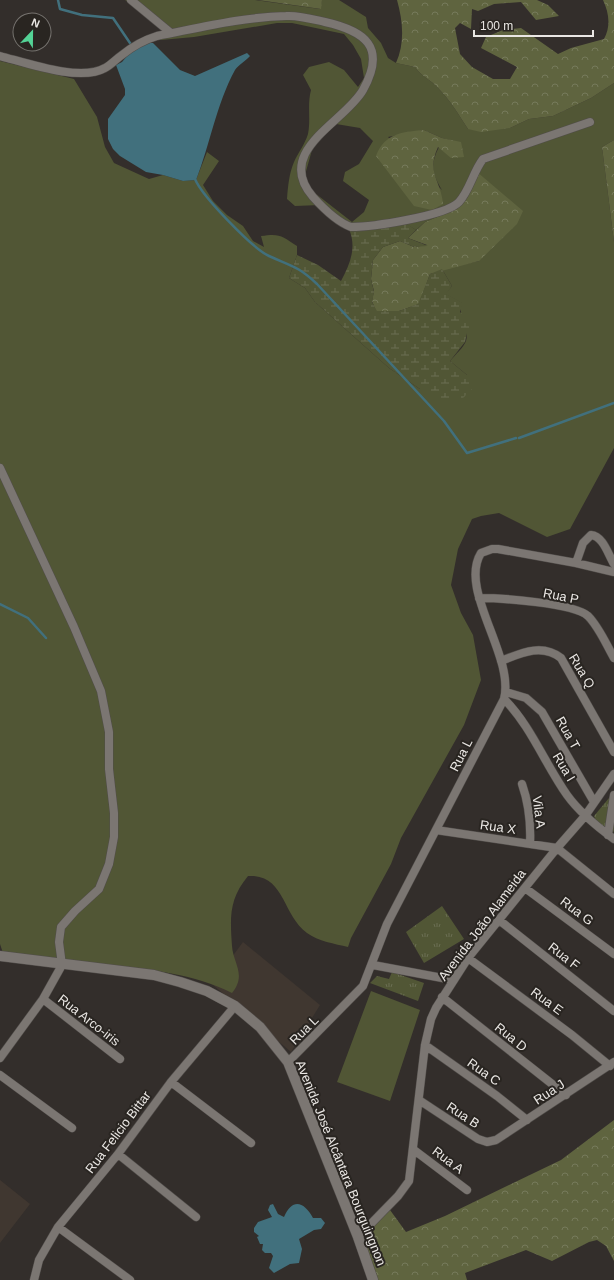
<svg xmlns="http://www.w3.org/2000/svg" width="614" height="1280" viewBox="0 0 614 1280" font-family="Helvetica,sans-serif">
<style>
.built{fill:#403730}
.grass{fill:#515635;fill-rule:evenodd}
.forest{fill:url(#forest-crowns)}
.wetland{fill:url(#wetland-marsh)}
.park{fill:url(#park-tufts)}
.water{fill:#41707d}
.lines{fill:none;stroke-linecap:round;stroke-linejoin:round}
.stream{stroke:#41707d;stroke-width:2.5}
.street-casing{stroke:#514d4a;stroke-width:9}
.secondary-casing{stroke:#514d4a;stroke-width:11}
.street{stroke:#7b7672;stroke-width:8}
.secondary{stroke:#7b7672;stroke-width:10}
.labels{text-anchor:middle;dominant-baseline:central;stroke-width:4;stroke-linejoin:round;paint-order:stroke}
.street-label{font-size:13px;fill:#eae7e4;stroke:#292521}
</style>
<defs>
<pattern id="forest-crowns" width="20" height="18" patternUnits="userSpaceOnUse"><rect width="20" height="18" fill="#5f643f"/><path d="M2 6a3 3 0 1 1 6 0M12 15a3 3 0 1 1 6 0" fill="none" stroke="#767a5b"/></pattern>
<pattern id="wetland-marsh" width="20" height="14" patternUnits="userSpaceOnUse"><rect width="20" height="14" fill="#515635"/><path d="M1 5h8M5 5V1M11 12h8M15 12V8" fill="none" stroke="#6a6e52"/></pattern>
<pattern id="park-tufts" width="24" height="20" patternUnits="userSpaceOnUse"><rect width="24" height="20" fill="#515635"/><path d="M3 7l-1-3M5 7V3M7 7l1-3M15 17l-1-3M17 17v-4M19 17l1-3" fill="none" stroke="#6a6e52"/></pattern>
</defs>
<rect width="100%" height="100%" fill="#332e2b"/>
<path class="built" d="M243,942L320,1005L291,1052L212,984Z
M0,1180L30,1204L0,1243Z"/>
<path class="grass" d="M125,0H255L320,9L322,0H339L366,17L368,28L381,43L388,58L396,63L415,67C421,76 431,80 438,88C450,100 459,115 468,129L510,128L529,119L553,116L591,98L614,83V140L602,147L614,242V448L570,529L547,537L499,513L481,516L472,519L458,549L451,585L461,613L473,635L481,680L464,725L401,838L391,864L351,938L348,947C335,944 318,941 307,933C282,915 285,874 248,876C229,899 230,917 232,946C233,963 247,975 232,993C194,974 152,970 110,965C74,961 39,957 3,953L0,944V61L74,79L97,117L105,147L114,163L149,179L163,175L183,181L196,180L207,152L219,161L203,185L213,201L227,215L243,226L253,241L264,247L261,236C280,233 282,236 297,246V255L289,278L305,288L315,302L389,368L420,389L467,375L450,361C455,355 464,347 466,341C470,327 457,318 462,303L445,294L452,286L442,269L479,261L447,213L425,222L416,230L406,224L349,229L320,205L295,206L287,199C288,186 289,174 294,162C298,153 305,144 308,134C311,119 307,105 311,90L303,75L309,67L329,62L344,70L358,87L364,78L361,59L353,45L344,34L292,23H277L194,37L161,40V28ZM330,123L360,128L373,141L359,164L345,172L343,181L369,200L364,212L352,222L311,190L305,175L317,132ZM424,130L442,138L461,143L439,147C430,164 432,174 442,190L388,137Z
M371,991L420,1010L390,1101L337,1082Z"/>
<path class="forest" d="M258,0H322L321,9Z
M397,0H537L548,5L559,16L536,20L521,2L494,4L478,11L472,9L471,29L460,23L455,28L460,54L472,67L493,79H510L517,67L481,48L486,37L503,30L521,28L558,54L571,48L604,39C611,26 609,13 603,0H614V83L591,98L553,116L529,119L510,128L481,132L468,129C459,115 450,100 438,88C431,80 421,76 415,67L396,63C405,43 403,21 397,0Z
M424,130L442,138L461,142L464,157L451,158L438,147C426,173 441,180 443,204L432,210L414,206L376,156C385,133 402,132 424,130Z
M614,140V242L602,147Z
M477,172L523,211L517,224L479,261L430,274L419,304L399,311H376L372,301L374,291L371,279L373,260L383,247L400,241L414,247L427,245L408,238L425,222L447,213Z
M614,1120V1261L606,1246L597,1240L589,1242L552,1261L526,1250L465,1273L467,1280H377L362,1243L382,1214L390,1210L406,1232L445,1216L561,1160Z"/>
<path class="wetland" d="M407,224L416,230L408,238L428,246L414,247L400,241L383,247L373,260L371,279L374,292L372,302L377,311H399L418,304L430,274L442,269L452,286L446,294L463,303L460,312L474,325L467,333L465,342L450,361L467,375L474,387L463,398L444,400L420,389L389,368L315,302L305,288L289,278L297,255L318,265L341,281C350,264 357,248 349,229Z"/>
<path class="park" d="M614,792V830L613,833L596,821L594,816Z
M442,906L464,939L424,963L406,932Z
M392,972L424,983L418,1001L370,983L377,976L389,979Z"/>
<path class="water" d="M148,43H153L180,70L195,76L247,53L250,56C246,61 238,65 235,70C216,105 210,145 196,180L183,181L163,175L146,172L120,156L113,149L108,139V119L125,95V89L116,65L122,62L133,49Z
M273,1204L278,1214L284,1217C292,1198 304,1201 313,1218H321L325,1223L321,1229L314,1230L299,1239L302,1249L299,1263L290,1264L274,1273L269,1268L273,1256L271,1253H265L262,1250L263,1244H260L257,1237L259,1236L254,1232V1228L258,1222L272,1217L268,1210L270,1205Z"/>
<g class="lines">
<path class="stream" d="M58,0L60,9L82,15L113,18L132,46
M195,179C202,196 252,248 269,256C291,266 298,266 317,284L444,421L467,453L516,438
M519,438L614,403
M0,604L28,618L46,638"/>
<defs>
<path id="street" d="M131,0L171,33
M0,56C27,63 80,82 105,68C111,65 116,59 122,55C133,46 144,40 157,36C199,28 243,17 286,16C298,15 312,19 325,22C365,31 387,47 363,90C345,122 273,151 313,197C323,208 337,222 351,227C371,227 446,216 459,202C470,190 473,172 483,159L590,122
M0,468L74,627L101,691L109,732V769L114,813V837L109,864L99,889L75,911L61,927L59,942L62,965L43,999L0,1058
M576,563L583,543L591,535C603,536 608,554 614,564
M479,598C500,598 574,603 588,616C599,627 606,644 614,658
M501,661C521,653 542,643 561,658L614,752
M506,692L526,698L542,712L594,802
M504,699C531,726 545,764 567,795C580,813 596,826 614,839
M522,784C529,804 531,822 530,844
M436,830L557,848L614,894
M608,835L614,795
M525,888L614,954
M499,920L614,1011
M468,958L572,1035L610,1066
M373,965L453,980
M442,997L566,1095
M43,999L120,1059
M425,1045L497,1096L527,1120
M288,1062L363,986L387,924L504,699C515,656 458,590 481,553L492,549H498L576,563L614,572
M0,1075L72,1128
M171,1082L251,1143
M419,1100L478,1139L487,1142L496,1140L614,1062
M414,1150L467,1190
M118,1154L196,1217
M58,1227L130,1280
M358,1237L398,1196L409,1181L425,1045L431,1019L436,1008L468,958L557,848L585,816L614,774
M34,1280L39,1260L58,1227L118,1154L171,1082L235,1006"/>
<path id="secondary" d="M0,956L154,975L180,982L207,991L235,1006L260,1027L288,1062L358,1237L373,1280"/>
</defs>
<use href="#street" class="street-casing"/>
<use href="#secondary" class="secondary-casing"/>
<use href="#street" class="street"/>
<use href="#secondary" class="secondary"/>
</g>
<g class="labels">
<g class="street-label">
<text transform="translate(561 596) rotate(11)">Rua P</text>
<text transform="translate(582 671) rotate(59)">Rua Q</text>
<text transform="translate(568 733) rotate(61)">Rua T</text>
<text transform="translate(461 755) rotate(-63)">Rua L</text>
<text transform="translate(564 767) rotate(59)">Rua I</text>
<text transform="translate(539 812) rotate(83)">Vila A</text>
<text transform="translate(498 827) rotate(8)">Rua X</text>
<text transform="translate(577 911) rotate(37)">Rua G</text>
<text transform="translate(482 925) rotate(-53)">Avenida João Alameida</text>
<text transform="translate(564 956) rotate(38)">Rua F</text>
<text transform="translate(547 1001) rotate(36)">Rua E</text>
<text transform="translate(89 1020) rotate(38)">Rua Arco-iris</text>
<text transform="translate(304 1030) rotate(-45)">Rua L</text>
<text transform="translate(511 1037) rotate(39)">Rua D</text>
<text transform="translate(484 1072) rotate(35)">Rua C</text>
<text transform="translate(549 1092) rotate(-33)">Rua J</text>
<text transform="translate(463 1115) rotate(33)">Rua B</text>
<text transform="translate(118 1132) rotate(-53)">Rua Felicio Bittar</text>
<text transform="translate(448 1160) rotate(37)">Rua A</text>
<text transform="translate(341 1163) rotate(68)">Avenida José Alcântara Bourguingnon</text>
</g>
</g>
<g transform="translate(32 32) rotate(22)"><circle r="19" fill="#292521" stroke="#76736f"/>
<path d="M0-3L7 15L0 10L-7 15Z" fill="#54d396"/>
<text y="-6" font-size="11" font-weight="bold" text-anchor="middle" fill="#eae7e4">N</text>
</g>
<path d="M474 30v6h119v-6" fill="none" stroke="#eae7e4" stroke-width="2"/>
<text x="480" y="30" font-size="12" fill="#eae7e4" stroke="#292521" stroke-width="3" paint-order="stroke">100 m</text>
</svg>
